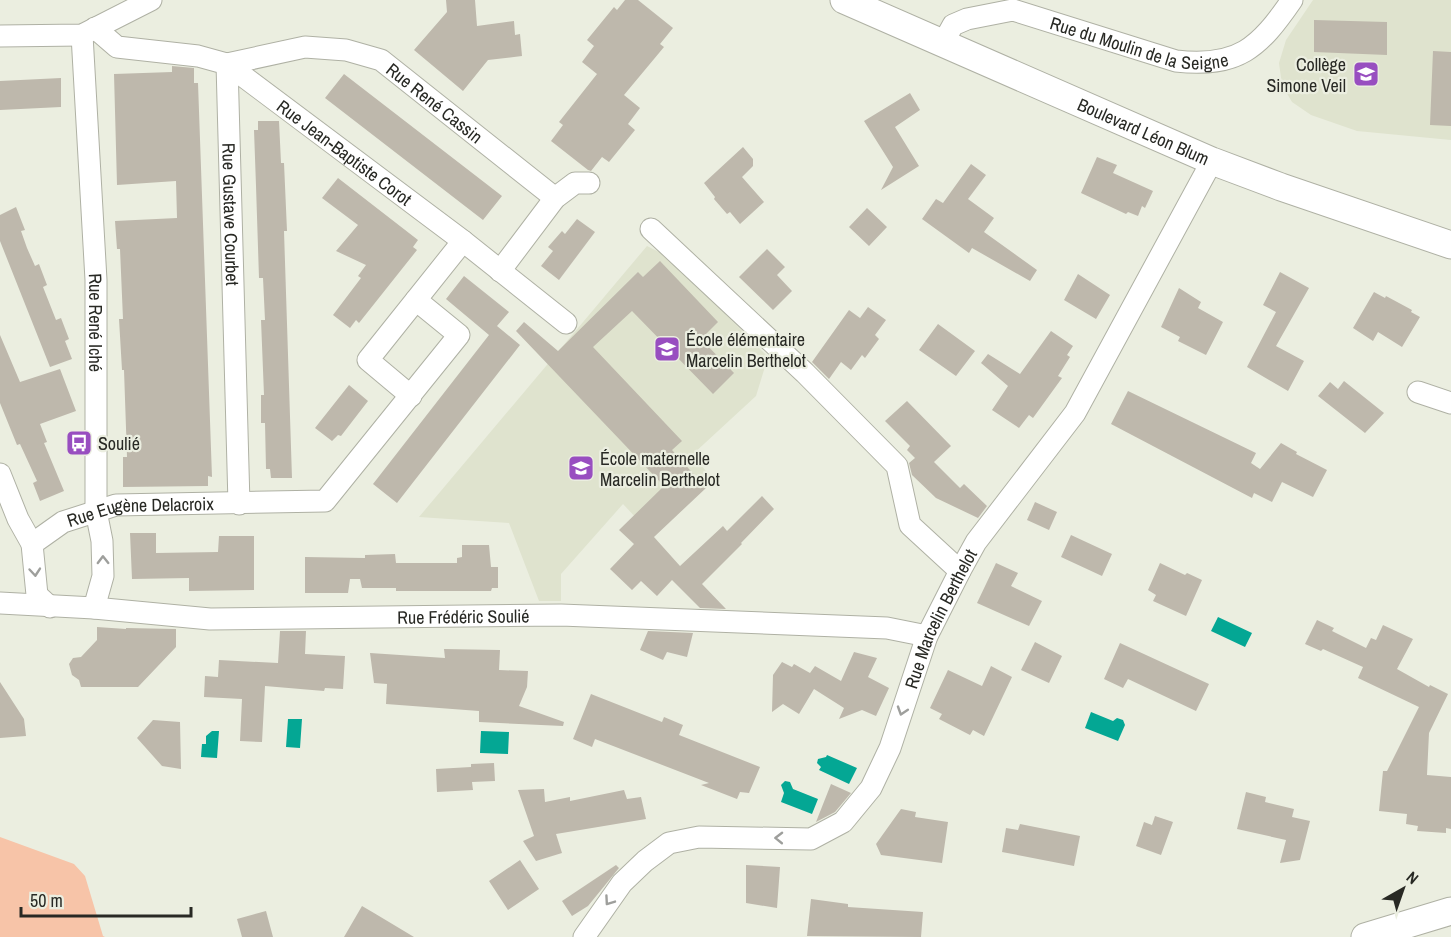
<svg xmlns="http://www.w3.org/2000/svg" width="1451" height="937" viewBox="0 0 1451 937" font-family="'Archivo Narrow',sans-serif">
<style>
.built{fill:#dfe3ce}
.green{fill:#f7c4a8}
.water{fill:#04a794}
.building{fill:#beb8ac}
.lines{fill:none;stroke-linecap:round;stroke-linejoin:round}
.minor-casing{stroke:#afb1a4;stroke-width:23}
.tertiary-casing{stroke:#afb1a4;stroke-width:29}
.minor{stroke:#fff;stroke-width:21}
.tertiary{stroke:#fff;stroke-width:27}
.oneway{stroke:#9e9f9c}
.labels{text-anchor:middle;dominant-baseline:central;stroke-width:4.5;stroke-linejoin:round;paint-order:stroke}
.street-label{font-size:18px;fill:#282924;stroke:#ebeee0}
.poi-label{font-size:18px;fill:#282924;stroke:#ebeee0;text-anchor:start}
</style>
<rect width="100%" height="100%" fill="#ebeee0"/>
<path class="built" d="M1313,0H1451V140L1357,131L1311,115L1292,102L1282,85L1279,63L1286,40Z
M647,246L669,257L768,357L756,396L692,455L714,480L652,535L623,504L561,574V601H539L509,523L419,517Z"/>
<path class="green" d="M0,837L74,864L85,876L103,936L105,937H0Z"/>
<path class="water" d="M1218,617L1252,633L1245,647L1211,631Z
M1091,712L1113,721L1117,718L1123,720L1125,725L1118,741L1085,728Z
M288,719H302L300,748L286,747Z
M212,731H219L217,758L201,757L202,744H206V736Z
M481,731L509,732L508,754L480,753Z
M827,755L857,768L849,784L819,770L821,767L817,763L818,759L826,757Z
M785,781L790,782L793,789L818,799L812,814L781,802L784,793L781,785Z"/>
<path class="building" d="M446,0H475L477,26L514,21L515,35L520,34L522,56L488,60L463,91L414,50L447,12Z
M625,0H638L673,28L660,44L664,47L624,95L640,108L628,124L635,130L609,162L602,157L591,171L588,170L551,141L563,125L559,122L597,74L582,62L594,46L587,40L614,7L617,10Z
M1314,20L1387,22V55L1314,52Z
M1433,51L1451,52V126L1430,125Z
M172,66L194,68V83H198L212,477L208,476V486L123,487V457H127L124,370H122L119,319H123L120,249H117L115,221L177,218L176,181L117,185L114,74L172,72Z
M344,74L502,196L483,220L325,98Z
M61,78V107L0,110V81Z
M910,93L920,110L895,127L919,166L881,190L893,167L864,121Z
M258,121H279L281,163H284L287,231H284L292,478H271L270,469H266L265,423H261V395H264L261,320H265L263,278H259L256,186L254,130H258Z
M743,147L753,159V166L742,177L764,202L740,224L730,212L727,214L714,199L715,197L704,183Z
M1097,157L1117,165L1113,173L1153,191L1145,208L1142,206L1138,216L1128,212L1126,214L1081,193Z
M971,164L986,175L968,199L994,218L984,232L1037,270L1030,281L972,248L969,253L922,219L936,199L943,203Z
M338,178L418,240L413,247L417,250L359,323L356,320L350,328L333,315L361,278L358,276L366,265L336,251L358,225L322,198Z
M16,207L25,230L21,231L27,248L35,266L39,264L47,285L43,287L56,320L61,318L69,339L65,341L72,359L50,367L0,241V215Z
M867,208L887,227L869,246L849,227Z
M577,219L595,232L559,280L541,266L553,251L548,247L562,231L565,234Z
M767,249L785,267L777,275L792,291L773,310L739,277Z
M660,261L718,322L701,339L734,373L713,394L632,311L593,347L682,441L672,450L706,488L654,537L680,566L723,526L727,531L762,496L774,509L741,543L742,544L702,584L726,609L700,608L672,580L657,596L641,581L632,590L610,569L634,544L619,530L664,486L516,331L524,322L558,351L638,272L643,277Z
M1280,272L1309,288L1276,346L1304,361L1288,391L1247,367L1276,312L1263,305Z
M1078,274L1110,295L1096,319L1064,300Z
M464,276L509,312L497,326L520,345L397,503L373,484L489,335L446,299Z
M1179,288L1201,302L1198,308L1223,322L1206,355L1178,341L1180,337L1161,327Z
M1374,292L1385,298L1386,296L1412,310L1411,312L1420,317L1402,347L1378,332L1373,341L1353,328Z
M868,307L886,320L875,335L879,339L865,358L862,355L851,370L841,362L829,379L812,362L849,310L860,318Z
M938,324L975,351L956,376L919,350Z
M1051,331L1073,346L1067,355L1070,357L1058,376L1062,378L1033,418L1029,415L1019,428L992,410L1008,386L981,363L988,354L1020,374Z
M0,335L20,382L60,369L76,411L40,424L47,442L44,443L64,491L40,501L33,483L37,481L20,444L17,445L0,403Z
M1344,381L1384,413L1365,433L1318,396L1330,382L1338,389Z
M349,385L368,401L341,436L338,435L332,441L315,428Z
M1128,391L1256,453L1251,463L1260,469L1281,443L1297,452L1296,454L1327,470L1313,497L1282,482L1272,502L1254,493L1252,498L1111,424Z
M907,401L951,446L934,462L960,488L964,484L987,506L978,518L936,498L912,475L909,463L915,458L907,450L910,446L885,421Z
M1035,502L1057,512L1049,530L1027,520Z
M130,533H156V553L218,552L219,536H254V590L189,591V578L132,579Z
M1071,535L1112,554L1102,576L1061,557Z
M462,545H489L491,567H498V588H492L491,591H396V588H362L360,579H350L348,593H305V557L365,558V555L395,554L396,563H457V558L462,557Z
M996,563L1018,573L1011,586L1042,601L1029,626L977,603Z
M1160,563L1185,575L1187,573L1202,580L1186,616L1153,601L1156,595L1148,590Z
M1317,620L1334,628L1332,631L1366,648L1371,638L1376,640L1383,625L1413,639L1397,669L1429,687L1430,685L1448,694L1429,733L1427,775L1451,777V829L1446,828V833L1417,831L1418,826L1406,824L1407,814L1379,811L1383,771H1387L1419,707L1358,678L1363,667L1323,649L1321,651L1305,644Z
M97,627L126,629V628L176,629V647L138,687H81L79,680L72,675L69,664L73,658L81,657L97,640Z
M280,631H306L305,654L345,656L343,689L325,688L324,691L265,686L262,742L240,741L242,699L204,697L205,676L218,677L219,660L278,663Z
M648,631L693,633L687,657L667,652L663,660L640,650Z
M1035,642L1062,656L1049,683L1021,670Z
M1120,643L1209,684L1196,711L1128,679L1123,688L1104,679Z
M444,649L500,650L499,670L528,671L527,687L519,706L564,722L563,726L479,722V711L386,704L387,684L374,683L370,653L445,658Z
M854,652L877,658L868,677L889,688L876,716L862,710L839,719L844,708L814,689L799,714L783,704L772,712L773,675L782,662L792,667L794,664L810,673L815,666L841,681Z
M991,666L1012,677L984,736L973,730L970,735L939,719L942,714L930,708L948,670L982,686Z
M0,682L24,719L26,736L0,738Z
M591,694L662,722L664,717L683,725L679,735L760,767L749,793L740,792L737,799L701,785L709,783L595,739L592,747L573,739Z
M153,720L180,722L181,769L162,766L137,738Z
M494,763L495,781L472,782L473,790L437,792L436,769L471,767V764Z
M831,784L851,793L835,812L816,822Z
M544,789L545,802L570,797V801L624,790L627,799L641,797L646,819L556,834L562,853L536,861L523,841L534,836L518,790Z
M1246,792L1266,797L1265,802L1294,809L1292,817L1310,821L1300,860L1280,863L1286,840L1237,829Z
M901,809L916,812L915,817L948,822L942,863L881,855L876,844Z
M1155,816L1173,822L1161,855L1136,846L1144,822L1152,825Z
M1020,824L1080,836L1074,866L1002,852L1006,828L1018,830Z
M520,860L539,889L508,910L489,881Z
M616,865L619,868L588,906L572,916L562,901Z
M746,865L780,867L777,908L746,903Z
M811,899L848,904V907L923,912L921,937L807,936Z
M362,906L374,913L414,937H344Z
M266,911L273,937H242L237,919Z"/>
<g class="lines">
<defs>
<g id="minor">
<path id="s1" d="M95,28L117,47L198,56L227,64L239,504"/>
<path id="s2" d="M82,35L96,280V511L102,541L103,576L94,608"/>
<path d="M0,36L82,35L151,0"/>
<path id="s3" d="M943,43L953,25L967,19L1013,10L1176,61C1238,68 1259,48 1292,0"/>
<path id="s4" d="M227,64L463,241L566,323"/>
<path id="s5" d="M227,64L305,47L346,50L381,60L555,198"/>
<path d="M651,229L805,373L897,466L910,525L960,571"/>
<path d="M500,271L555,198L575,183H589"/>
<path d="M1418,392L1451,403"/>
<path d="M411,396L368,360L463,241"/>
<path d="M0,474L18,519L32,544"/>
<path id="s6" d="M0,603L94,608L210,619L561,615L887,628L927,636"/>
<path id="s7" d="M50,607L37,595L32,544L63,522L116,505L325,501L459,335L416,300"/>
<path id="s8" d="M584,937L622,883L645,861L669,843L699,837L811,839L843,822L871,788L890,748L927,636L960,571L976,542L1075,413L1212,161"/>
</g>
<g id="tertiary">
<path id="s9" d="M844,0L1212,161L1281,187L1451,245"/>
<path d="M1365,937L1451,911"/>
</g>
</defs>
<use href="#minor" class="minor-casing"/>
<use href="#tertiary" class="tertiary-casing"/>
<use href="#minor" class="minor"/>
<use href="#tertiary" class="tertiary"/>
</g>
<defs><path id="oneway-chevron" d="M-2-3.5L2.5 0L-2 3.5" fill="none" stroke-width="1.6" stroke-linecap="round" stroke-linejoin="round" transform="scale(1.5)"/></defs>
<g class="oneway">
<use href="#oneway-chevron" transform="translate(103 560) rotate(-91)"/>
<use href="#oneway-chevron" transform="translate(35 572) rotate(85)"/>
<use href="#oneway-chevron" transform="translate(902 711) rotate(108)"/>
<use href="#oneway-chevron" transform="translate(779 838) rotate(-179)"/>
<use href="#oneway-chevron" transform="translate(609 901) rotate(125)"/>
</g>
<defs>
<symbol id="school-square" viewBox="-11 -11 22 22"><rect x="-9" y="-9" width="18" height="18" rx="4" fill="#984ec0" stroke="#ebeee0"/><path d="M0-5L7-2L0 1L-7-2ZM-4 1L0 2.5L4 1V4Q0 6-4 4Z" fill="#fff"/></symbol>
<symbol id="bus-square" viewBox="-11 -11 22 22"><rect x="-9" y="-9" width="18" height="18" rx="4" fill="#984ec0" stroke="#ebeee0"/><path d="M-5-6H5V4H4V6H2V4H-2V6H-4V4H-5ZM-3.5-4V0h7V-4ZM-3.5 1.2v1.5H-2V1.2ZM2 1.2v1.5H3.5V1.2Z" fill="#fff"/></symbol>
</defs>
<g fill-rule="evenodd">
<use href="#school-square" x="1351" y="59" width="30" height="30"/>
<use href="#school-square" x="652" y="334" width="30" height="30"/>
<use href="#bus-square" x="64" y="428" width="30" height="30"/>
<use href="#school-square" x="566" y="453" width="30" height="30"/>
</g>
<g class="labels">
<g class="street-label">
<text stroke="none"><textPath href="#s3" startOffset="214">Rue du Moulin de la Seigne</textPath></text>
<text stroke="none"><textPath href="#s5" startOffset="226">Rue René Cassin</textPath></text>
<text stroke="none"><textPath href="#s9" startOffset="327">Boulevard Léon Blum</textPath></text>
<text stroke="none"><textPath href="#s4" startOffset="147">Rue Jean-Baptiste Corot</textPath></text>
<text stroke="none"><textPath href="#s1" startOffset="291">Rue Gustave Courbet</textPath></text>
<text stroke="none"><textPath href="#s2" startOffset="288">Rue René Iché</textPath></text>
<text stroke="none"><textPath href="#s7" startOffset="186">Rue Eugène Delacroix</textPath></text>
<text stroke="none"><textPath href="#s6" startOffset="464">Rue Frédéric Soulié</textPath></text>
<text stroke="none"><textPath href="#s8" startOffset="534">Rue Marcelin Berthelot</textPath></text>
</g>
<g class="poi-label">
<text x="1346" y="64" text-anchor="end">Collège<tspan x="1346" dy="21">Simone Veil</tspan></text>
<text x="686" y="339">École élémentaire<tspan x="686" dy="21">Marcelin Berthelot</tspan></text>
<text x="98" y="443">Soulié</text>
<text x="600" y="458">École maternelle<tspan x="600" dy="21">Marcelin Berthelot</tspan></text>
</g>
</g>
<g transform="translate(1403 889) rotate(40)" stroke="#ebeee0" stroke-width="4.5" paint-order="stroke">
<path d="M0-4.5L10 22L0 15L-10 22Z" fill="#282924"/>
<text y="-9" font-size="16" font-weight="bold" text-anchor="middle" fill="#282924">N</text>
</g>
<path d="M21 907v9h170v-9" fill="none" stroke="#282924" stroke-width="3"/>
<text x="30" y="907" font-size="18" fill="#282924" stroke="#ebeee0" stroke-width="4.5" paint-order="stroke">50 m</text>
</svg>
